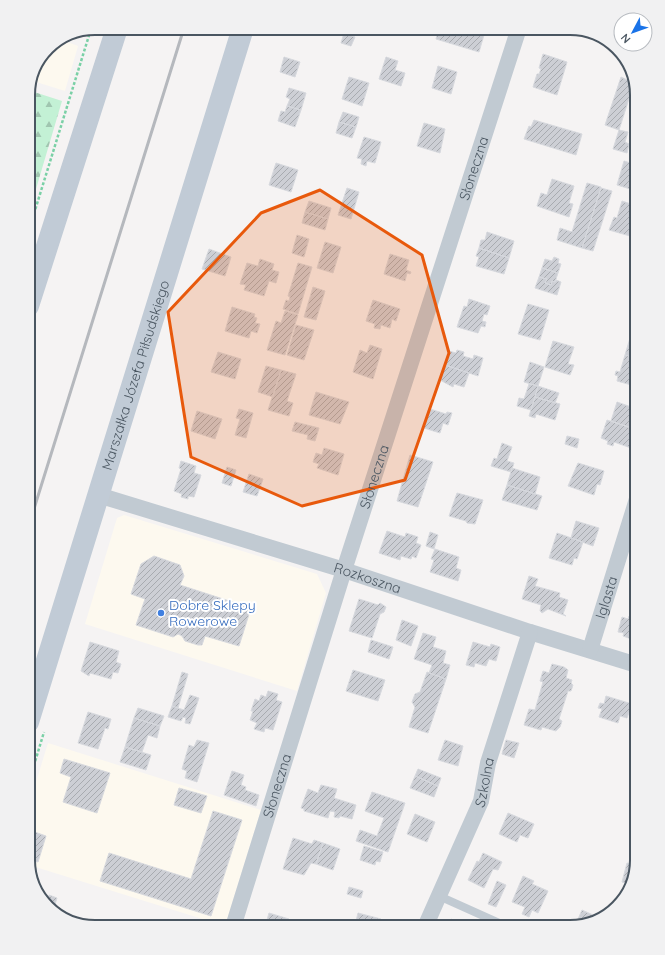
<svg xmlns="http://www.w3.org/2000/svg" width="665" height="955" viewBox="0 0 665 955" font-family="Quicksand,sans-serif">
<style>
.commercial{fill:#fdf9ef}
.forest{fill:url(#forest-firs)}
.building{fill:url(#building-hatch);stroke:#d7d9de}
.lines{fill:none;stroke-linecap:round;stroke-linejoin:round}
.path{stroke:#7ad0a6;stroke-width:2.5;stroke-dasharray:3 2;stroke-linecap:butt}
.lane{stroke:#c1cad2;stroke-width:8}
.street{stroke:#c1cad2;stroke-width:16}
.secondary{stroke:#c1cbd6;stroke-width:22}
.rail{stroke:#b5b8bd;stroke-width:3}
.marked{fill:#e8590c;fill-opacity:0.2;stroke:#e8590c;stroke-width:3;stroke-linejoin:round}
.shop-dot{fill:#3f7fe0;stroke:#fff;stroke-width:1.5}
.labels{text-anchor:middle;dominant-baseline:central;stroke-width:4;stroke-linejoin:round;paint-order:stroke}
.street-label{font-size:14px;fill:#4a5661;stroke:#fff}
.shop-label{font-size:14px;fill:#366cbe;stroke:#fff;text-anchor:start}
.rim{fill:none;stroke:#4a5661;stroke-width:2}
</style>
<defs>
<pattern id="forest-firs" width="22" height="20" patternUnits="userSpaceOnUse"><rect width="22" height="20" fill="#c3f1d5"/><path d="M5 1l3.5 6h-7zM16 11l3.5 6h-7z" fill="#a0c6b0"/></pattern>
<pattern id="building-hatch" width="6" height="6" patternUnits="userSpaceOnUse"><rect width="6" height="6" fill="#cdcfd5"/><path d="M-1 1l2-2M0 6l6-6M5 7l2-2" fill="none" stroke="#a8abb0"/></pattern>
</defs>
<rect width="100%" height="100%" fill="#f5f3f3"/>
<path class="commercial" d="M62,40L78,46L65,91L33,81L50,45Z
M124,515L317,574L326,593L297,691L85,624L117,518Z
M48,743L261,810L225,926L29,865L28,808Z"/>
<path class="forest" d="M28,90L62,101L36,189L28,186Z"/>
<path class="building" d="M439,28H469L468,30L484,35L479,52L436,39Z
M561,28H575L579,29L578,31L572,30L571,35L560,31Z
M344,33L355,37L351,46L341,43Z
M543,54L567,62L557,95L533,87L537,74H539L541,69L539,68Z
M284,57L300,62L295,77L280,72Z
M386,57L398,61L395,70L405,73L401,86L379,79Z
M438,66L457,72L451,94L432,88Z
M349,77L369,83L362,106L342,99Z
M621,77L634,83L619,130L605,125Z
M289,88L306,93L301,110L287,106L290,99L286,97Z
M287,106L301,110L295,127L278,121L281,111L285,112Z
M343,112L359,117L356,127L339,122Z
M534,120L582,134L576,155L524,139L529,126L531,127Z
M339,122L356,127L352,138L336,133Z
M424,123L445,129L440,153L417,146Z
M619,130L628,132L625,142L629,144L627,153L613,149Z
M364,137L381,142L375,163L367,161L366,166L361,164L362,159L357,158Z
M624,161L637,165V191L617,185Z
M276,163L298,170L291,192L269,185Z
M552,179L574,186L569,203L573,204L569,217L537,206L541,193L547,195Z
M587,183L601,187L582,248L557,240L560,228L572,232Z
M347,188L359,192L351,219L338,215Z
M601,188L612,191L593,251L582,248Z
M309,201L331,208L328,219L305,212Z
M622,201L637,206V238L609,230L614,217L617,218Z
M305,212L328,219L325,230L302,223Z
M487,232L514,241L509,258L479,248L481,240H485Z
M297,235L309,239L304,257L292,253Z
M325,242L341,247L333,273L317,268Z
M479,248L509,258L504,274L476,266L479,257L476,256Z
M209,249L231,257L225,276L202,269Z
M390,254L409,260L406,270L411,272L410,274L407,273L405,281L384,274Z
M554,257L559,259L558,263L561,264L558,273L542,268L545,259L552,261Z
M260,259L274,264L272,270L279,272L276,283L269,281L264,296L244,290L246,285L240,284L247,263L258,266Z
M298,263L312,267L298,314L283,309L286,300L289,301L290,297L288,296Z
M542,268L558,273L555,282L552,281L551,285L545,283L547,279L539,277Z
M539,277L547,279L545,283L551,285L552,281L555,282L556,280L561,282L557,295L535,288Z
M313,287L325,291L316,320L304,317Z
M469,299L490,306L487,315L484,314L482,321L486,322L485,327L481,326L478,333L457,327L464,306L467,307Z
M373,300L400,309L396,321L392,319L390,328L381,325L380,329L374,328L375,324L366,321Z
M528,304L549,310L540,340L518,334Z
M232,307L255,314L254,317L257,318L255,323L260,324L257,333L251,331L249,338L225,331Z
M285,311L298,315L285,355L267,350L276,321L281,323Z
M296,325L314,330L304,360L287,355Z
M630,338L637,340V358L625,355Z
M553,341L574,347L568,364L574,365L570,375L545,367Z
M370,345L382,349L373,379L353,372L360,350L367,353Z
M457,350L464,352L463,356L473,359L474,355L483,358L478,376L445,365L449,351L456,353Z
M218,352L241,359L235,379L211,372Z
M625,355L637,358L635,386L617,381L618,376L615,375L616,371L620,372Z
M530,362L544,367L538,386L524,382Z
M445,365L469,373L464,387L454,384L453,387L440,380Z
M266,366L281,370L273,397L258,392Z
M281,370L296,374L287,401L293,403L289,416L268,410Z
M529,384L538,386L531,410L517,406L519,398L524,399Z
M538,386L559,393L555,403L535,397Z
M316,392L349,402L340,424L309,415Z
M535,397L560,404L555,420L536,414L535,418L529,416Z
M617,402L637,409L635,429L611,421Z
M239,409L253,413L246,438L235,435L240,419L236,418Z
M430,409L446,414L447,412L452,413L448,425L443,423L440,433L424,428Z
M197,411L222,419L215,439L191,431Z
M607,420L634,429L633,431H636L631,448L614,442L613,446L607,444L608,441L601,438Z
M295,422L319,428L315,441L307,439L308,435L292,431Z
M567,436L579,439L577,448L565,444Z
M502,443L512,447L507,461L514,463L511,472L491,466L494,458L497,459Z
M324,448L344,454L338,475L317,468L319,464L313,462L316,453L322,455Z
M410,455L433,462L418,507L397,501Z
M181,461L196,466L194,473L201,475L194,497L188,496V499L181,497L182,494L174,491L181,469L179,468Z
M578,463L604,471L600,485L597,484L594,495L568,486Z
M227,467L236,470L231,486L222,483Z
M512,468L540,477L535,494L507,485Z
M249,474L263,479L257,496L243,492Z
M507,485L542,496L537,510L502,500Z
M457,493L483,500L475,524L467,523L466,521L449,516Z
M576,521L599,528L593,546L571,538Z
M387,531L405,537L406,533L418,537L416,543L421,545L416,558L412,556L411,559L401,556L400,560L379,553Z
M430,532L438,535L434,549L426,546Z
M557,533L583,542L577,559L574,558L572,565L549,558Z
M435,549L459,557L456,568L461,570L458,581L430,572L434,560L431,559Z
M154,556L180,565L184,576L180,585L251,608L239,646L205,636L202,645H198L185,641L182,636L178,634L173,637L136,625L145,599L131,594L141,564Z
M529,576L538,579L535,586L560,593L559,597L568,600L563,614L566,616L548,609L542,613L540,611L541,605L522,599Z
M359,599L378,605L380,603L386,607L384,612L380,614L372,638L349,631Z
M629,616L637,618V641L623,636L624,633L618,632L622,617L628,619Z
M402,620L418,626L411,646L396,640Z
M423,633L436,637L433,647L446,651L443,663L450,665L446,679L429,673L432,665L414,659Z
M371,640L393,647L389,659L368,652Z
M90,642L119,651L116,662L121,664L118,673L113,672L111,679L90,673L89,676L81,671Z
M473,642L490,647L491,644L500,647L496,661L489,659L486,666L475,663L474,667L466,665Z
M552,664L564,667L568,670L566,678L572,680L571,683L573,685L571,691H568L559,719L562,721L560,727L556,731L542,727L541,730L524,725L529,709L535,710L543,682L540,681L543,671L549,673Z
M353,670L385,680L378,701L346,691Z
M182,672L188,674L178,708L172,706Z
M427,672L446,679L428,733L409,727L415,707L412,702L415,694L420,692Z
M268,691L278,694L276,700L282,702L273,730L265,728L264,732L254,729L257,723L250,720L253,711H251L255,699L259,701L261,695L266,697Z
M190,695L199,698L190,724L185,723L186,718L183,717L181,721L168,717L172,706L184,710Z
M606,696L632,704L627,718L620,716L618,723L599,717L602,709L598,708L600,703L604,704Z
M138,708L164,716L160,726L134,718Z
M88,712L111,719L108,729L105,728L98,749L78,743Z
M134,718L160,726L157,738L148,735L142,752L125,747Z
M197,740L209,743L197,782L185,778L187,771L182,769L189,745L194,747Z
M445,740L463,746L458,766L438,760Z
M506,740L519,743L514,758L502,754Z
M125,747L151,755L146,770L120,762Z
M64,759L110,773L97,813L63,802L71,777L60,773Z
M418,769L441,778L438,786L415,776Z
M232,771L244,775L241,785L246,787L245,790L259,795L256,806L224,795Z
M415,776L438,786L434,797L410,788Z
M321,785L337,789L334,798L356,805L352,819L340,816L339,818L334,817L335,812L330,811L328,818L304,811V809L301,808L308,789L318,793Z
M179,788L207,796L201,813L174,805Z
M372,792L405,803L388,852L356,841L360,830L377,836L384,818L365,811Z
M213,811L242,820L211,916L100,881L109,853L191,879Z
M508,813L534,824L528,838L520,835L517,842L499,834Z
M415,814L435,822L427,842L407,834Z
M29,830L46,836L38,862L28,859Z
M293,838L312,844L314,840L323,843L316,864L311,863L304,875L283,869Z
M323,843L340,849L333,870L316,864Z
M364,846L383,852L380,862L376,861L375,865L360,860Z
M483,853L502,862L498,870L493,869L484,888L468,880L477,861L479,862Z
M627,863L636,865L631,885L622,882Z
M523,876L534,881L532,884L548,891L538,913L532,910L529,917L522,914L525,907L512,902Z
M497,881L506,885L496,907L488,904Z
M349,887L363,891L361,898L347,894Z
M49,895L57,898L53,911L39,896L48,899Z
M582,910L602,919L575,926Z
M269,913L289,919L286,927H265Z
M358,913L381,919L379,927H349L352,920L356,921Z
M451,919L457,922L459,920L473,927H446Z"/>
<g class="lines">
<path class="path" d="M28,233L91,29
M28,785L44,732"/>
<path class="lane" d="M439,896L508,927"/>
<g class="street">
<path id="s1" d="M98,495L344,570L530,632L637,665"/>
<path id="s2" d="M590,650L637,499"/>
<path id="s3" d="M233,927L344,570L519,28"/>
<path id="s4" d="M425,927L481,801L488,763L530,632"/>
</g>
<g class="secondary">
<path d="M28,306L117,28"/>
<path id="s5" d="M28,722L243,28"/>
</g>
<path class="rail" d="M28,528L184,28"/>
</g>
<path class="marked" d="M320,190L422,255L449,353L405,480L302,506L191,457L168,312L261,213Z"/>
<circle class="shop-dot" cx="161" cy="613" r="4"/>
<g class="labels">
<g class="street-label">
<text stroke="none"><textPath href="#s3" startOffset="796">Słoneczna</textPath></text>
<text stroke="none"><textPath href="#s5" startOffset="363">Marszałka Józefa Piłsudskiego</textPath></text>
<text stroke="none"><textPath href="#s3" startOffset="472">Słoneczna</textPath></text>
<text stroke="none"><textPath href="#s1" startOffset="282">Rozkoszna</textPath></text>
<text stroke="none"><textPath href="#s2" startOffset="55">Iglasta</textPath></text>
<text stroke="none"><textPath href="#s4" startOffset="157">Szkolna</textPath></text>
<text stroke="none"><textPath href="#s3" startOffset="148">Słoneczna</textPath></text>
</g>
<g class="shop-label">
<text x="169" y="605">Dobre Sklepy<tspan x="169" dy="16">Rowerowe</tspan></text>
</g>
</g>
<path d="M0 0H665V955H0ZM95 35H570A60 60 0 0 1 630 95V860A60 60 0 0 1 570 920H95A60 60 0 0 1 35 860V95A60 60 0 0 1 95 35Z" fill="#f1f1f2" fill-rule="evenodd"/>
<path class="rim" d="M95 35H570A60 60 0 0 1 630 95V860A60 60 0 0 1 570 920H95A60 60 0 0 1 35 860V95A60 60 0 0 1 95 35Z"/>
<g transform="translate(633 32) rotate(229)"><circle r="19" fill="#ffffff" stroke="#b7bbc0"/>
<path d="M0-3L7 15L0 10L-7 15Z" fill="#1a73e8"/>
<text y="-6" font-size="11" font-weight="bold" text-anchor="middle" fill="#4a5661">N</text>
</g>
</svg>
